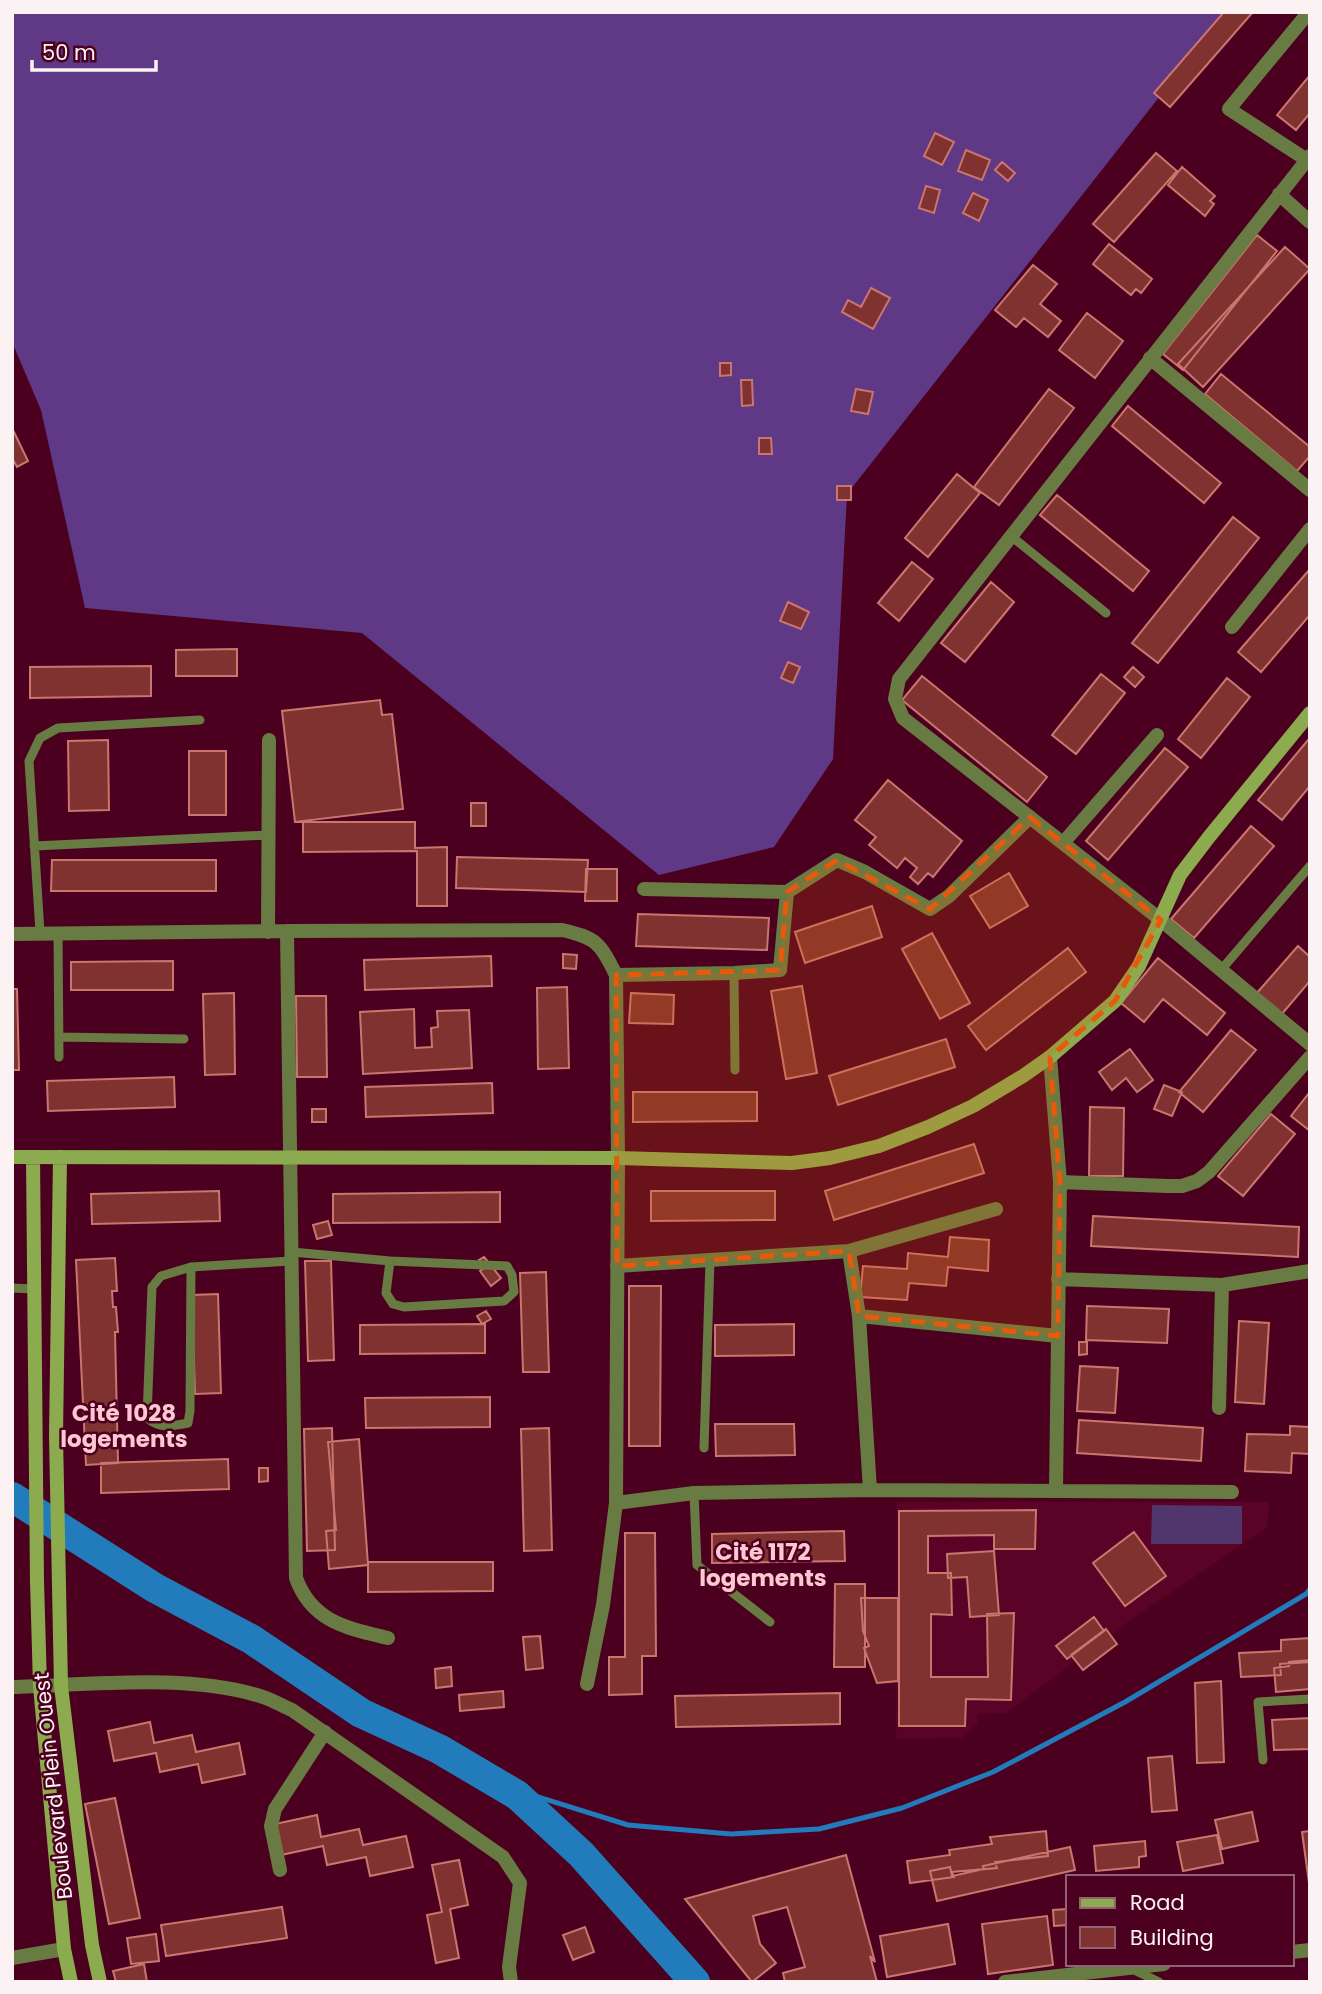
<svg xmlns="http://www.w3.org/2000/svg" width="1322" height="1994" viewBox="0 0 1322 1994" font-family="Poppins,sans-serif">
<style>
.built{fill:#5a0327}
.green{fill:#50366d}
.forest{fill:#603986}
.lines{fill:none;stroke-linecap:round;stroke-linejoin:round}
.stream{stroke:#227bba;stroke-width:5}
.river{stroke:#227bba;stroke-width:30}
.building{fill:#7f322f;stroke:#cb756f;stroke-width:2}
.service{stroke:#677b43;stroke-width:9}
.minor{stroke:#677b43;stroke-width:14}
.tertiary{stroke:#677b43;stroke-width:14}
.secondary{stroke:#8cab4e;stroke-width:14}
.marked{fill:#e8590c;fill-opacity:0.2;stroke:#e8590c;stroke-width:5;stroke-dasharray:14 9;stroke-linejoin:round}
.labels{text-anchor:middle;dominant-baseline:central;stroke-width:5;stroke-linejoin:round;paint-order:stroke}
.street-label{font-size:21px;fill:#fcf2f3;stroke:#4c001f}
.neighbourhood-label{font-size:23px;font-weight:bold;fill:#ffc7d2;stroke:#4c001f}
</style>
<rect width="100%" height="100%" fill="#4c001f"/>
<path class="built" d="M897,1502H1269L1267,1528L1129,1621L1006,1713L978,1714L977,1724L962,1738L896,1739Z"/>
<path class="green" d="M1152,1505L1242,1506V1544H1151Z"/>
<path class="forest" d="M12,12H1226L847,494L833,759L774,847L659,875L362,633L85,608L41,410L12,342Z"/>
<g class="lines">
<path class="stream" d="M500,1785L628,1825L731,1834L819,1829L902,1808L993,1772L1125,1702L1306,1594L1310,1589"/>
<path class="river" d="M12,1497L155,1588L251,1639L361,1713L439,1749L517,1795L581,1854L695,1982"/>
</g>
<path class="building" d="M1224,12H1253L1170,107L1154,93Z
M1310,75V113L1296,130L1277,115Z
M935,133L954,142L942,165L924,156Z
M966,150L990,160L982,180L958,171Z
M1156,153L1177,171L1114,242L1093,224Z
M1002,162L1015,173L1008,181L995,170Z
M1182,167L1215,196L1210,201L1214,204L1205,216L1168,185Z
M926,186L940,190L934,213L919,208Z
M973,193L988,200L979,221L963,213Z
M1257,235L1277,251L1183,370L1163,354Z
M1109,244L1152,279L1141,293L1136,289L1131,295L1093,264Z
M1285,247L1310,269L1203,387L1178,364Z
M1033,265L1057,284L1040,304L1061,321L1048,337L1024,318L1016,327L995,310Z
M871,288L890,298L873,329L842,312L848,300L861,307Z
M1087,313L1123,341L1095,378L1059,350Z
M720,363H731V375L720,376Z
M1221,374L1310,447V456L1297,471L1205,394Z
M741,380H752L753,405L742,406Z
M856,389L873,392L868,414L851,411Z
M1049,389L1074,408L999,505L974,487Z
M1128,406L1221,483L1204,503L1112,426Z
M14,432L28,461L17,467L12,458V433Z
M759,438H771L772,454H759Z
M957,474L980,493L928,557L905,538Z
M837,486H851V500H837Z
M1057,495L1149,571L1133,591L1040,515Z
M1233,517L1259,538L1158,663L1132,643Z
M912,562L933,579L899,621L878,603Z
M1310,569V615L1261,672L1238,652Z
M991,582L1014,602L965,662L941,643Z
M788,602L809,612L801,629L780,621Z
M237,649V676H176V650Z
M788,662L800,667L793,683L781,678Z
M151,666V696L30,698V667Z
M1133,667L1144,677L1135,687L1124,677Z
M1101,674L1125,693L1076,754L1052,735Z
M922,676L1047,777L1027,802L902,700Z
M1227,678L1250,697L1201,758L1178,739Z
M380,700L382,715L392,714L403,809L295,822L282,711Z
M108,740L109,810L69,811L68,741Z
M1308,740L1310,741V786L1282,820L1258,800Z
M1165,748L1188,767L1108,860L1086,841Z
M189,751H226V815H189Z
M888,780L962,841L933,877L928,873L918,884L910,877L917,868L905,858L897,868L869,845L876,837L855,820Z
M471,803H486V826H471Z
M303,822H415V848L447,847V906H417V851L303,852Z
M1251,826L1274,846L1194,938L1171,919Z
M457,857L588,860L586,892L456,888Z
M52,860H216V891H51Z
M586,869H617V901H585Z
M1009,873L1028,906L990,928L970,896Z
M872,906L882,937L805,963L795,932Z
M638,914L769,918L767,950L636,946Z
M932,933L970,1003L940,1019L902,949Z
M1298,946L1310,957V981L1281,1015L1256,994Z
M1068,948L1086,972L986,1050L968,1026Z
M563,954L577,955L576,969L563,968Z
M491,956L492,986L365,990L364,960Z
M1158,958L1225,1013L1207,1035L1163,999L1144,1022L1121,1003Z
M173,961V990H71V962Z
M802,986L817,1073L786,1079L771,991Z
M567,987L569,1068L538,1069L537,988Z
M12,989H17L19,1070H12Z
M234,993L235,1074L205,1075L203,994Z
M631,993L674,995L673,1024L629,1023Z
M296,996H326L327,1077H297Z
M414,1009L415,1048L432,1047L431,1028L438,1027L437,1011L469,1010L472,1068L363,1074L360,1012Z
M1231,1030L1256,1050L1203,1112L1179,1092Z
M946,1039L955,1067L838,1105L829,1076Z
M1130,1049L1153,1080L1137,1092L1126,1078L1112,1090L1099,1072Z
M174,1077L175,1107L48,1111L47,1081Z
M492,1083L493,1113L366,1117L365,1087Z
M1164,1085L1182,1092L1172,1116L1154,1109Z
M633,1092H757V1121L633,1122Z
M1309,1093L1310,1094V1131L1291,1116Z
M1090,1107L1124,1108L1123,1176H1089Z
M312,1109H326V1122H312Z
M1271,1114L1295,1134L1243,1196L1218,1176Z
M974,1144L984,1173L834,1220L825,1191Z
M219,1191L220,1221L92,1224L91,1194Z
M651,1191H775V1220L651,1221Z
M500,1192V1222L333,1223V1194Z
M1093,1216L1299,1227L1298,1257L1091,1246Z
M328,1221L332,1235L317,1239L313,1225Z
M950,1237L989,1240L988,1271L948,1267L946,1286L909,1283L907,1300L860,1297L863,1266L907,1269L908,1253L948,1257Z
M484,1257L501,1278L491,1286L480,1271L485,1267L479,1260Z
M115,1258L117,1291H112L113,1307H116L118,1332H115L118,1463L86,1465L76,1260Z
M305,1261H331L334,1360L308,1361Z
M546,1272L549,1372H523L520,1273Z
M629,1286H661L660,1446H629Z
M218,1294L221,1393L195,1394L192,1295Z
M1087,1306L1169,1309L1167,1343L1086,1340Z
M486,1311L491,1319L482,1324L477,1316Z
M1239,1321L1269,1323L1264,1404L1235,1402Z
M485,1324V1353L360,1354V1325Z
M794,1324V1355L715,1356V1325Z
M1079,1342H1087V1354L1079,1355Z
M1080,1366L1118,1368L1115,1413L1077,1411Z
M490,1397V1427L366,1428L365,1398Z
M1079,1420L1203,1428L1201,1461L1077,1453Z
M715,1424H794L795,1455L716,1456Z
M1290,1426L1310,1427V1454L1292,1453L1291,1473L1245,1471L1247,1434L1290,1435Z
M332,1428L335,1550L307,1551L304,1429Z
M549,1428L552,1550L524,1551L521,1429Z
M359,1439L368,1565L329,1569L326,1531L336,1530L328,1442Z
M228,1459L229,1489L101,1493V1463Z
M259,1468H268V1481L259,1482Z
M1036,1510L1035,1549H994V1535L928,1536V1573H951L952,1615L931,1614V1677H988L987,1614L1014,1613L1011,1700L966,1699L965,1726H899V1511Z
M844,1531L845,1561L712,1563V1534Z
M1134,1532L1166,1576L1125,1606L1093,1563Z
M625,1533H655L656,1656H642V1694L609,1695V1657H625Z
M994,1551L999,1615L970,1617L967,1577L948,1578L947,1554Z
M368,1562H493V1591L368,1592Z
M835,1584H865V1667H834Z
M861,1598H898V1681L877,1683L864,1648L869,1646L863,1631Z
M1094,1617L1104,1631L1067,1659L1056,1646Z
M1106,1629L1117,1644L1083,1670L1071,1655Z
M540,1636L543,1668L526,1670L523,1637Z
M1310,1638V1662L1280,1664L1281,1675L1241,1677L1239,1653L1281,1651V1640Z
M1310,1660V1689L1276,1692L1274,1668L1289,1666V1662Z
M451,1667L452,1686L436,1688L435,1669Z
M1221,1681L1224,1762L1197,1763L1195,1683Z
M503,1691L504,1707L460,1711L459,1695Z
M840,1693V1724L676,1727L675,1696Z
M1310,1718V1749L1274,1750L1272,1720Z
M150,1722L154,1743L192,1735L196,1752L239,1743L245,1774L202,1783L198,1764L160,1772L156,1753L114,1761L108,1731Z
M1172,1756L1177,1810L1152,1812L1148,1758Z
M115,1798L140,1918L109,1924L85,1804Z
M1252,1812L1258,1841L1222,1849L1215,1820Z
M317,1815L321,1837L359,1829L363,1845L406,1836L413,1867L370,1876L366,1857L327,1865L323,1846L281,1855L275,1824Z
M1046,1831L1048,1856L995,1862L997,1868L952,1872L954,1877L910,1883L907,1861L950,1855L949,1850L992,1844L990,1837Z
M1310,1831V1890L1302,1832Z
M1217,1835L1223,1863L1183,1871L1177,1842Z
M1145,1841L1146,1856L1139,1857V1867L1096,1871L1094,1846Z
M1070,1847L1075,1870L937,1901L930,1871L950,1867L952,1876L984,1869L983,1866Z
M846,1855L875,1962L870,1956L877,1982H785L783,1973L805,1967L787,1907L753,1916L760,1944L776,1963L752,1982L685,1899Z
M459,1860L468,1905L450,1909L459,1958L436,1963L427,1915L442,1912L432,1865Z
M282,1907L287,1938L166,1956L161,1925Z
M1067,1909L1068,1925L1054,1926L1053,1910Z
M1047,1916L1053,1965L988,1974L982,1924Z
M948,1924L955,1964L887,1977L880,1936Z
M585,1927L594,1952L573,1960L563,1935Z
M156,1934L159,1961L131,1964L127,1938Z
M144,1964L147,1982H116L113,1971Z"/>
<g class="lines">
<path class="service" d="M1011,536L1106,613
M34,846L268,835
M40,932L29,761L40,738L58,728L200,720
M58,932L59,1057
M1221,970L1310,866
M734,973L735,1070
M59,1037L184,1039
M292,1252L390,1261L507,1266L512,1275L514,1292L504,1301L404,1307L393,1304L386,1293L390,1261
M191,1267L190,1411L188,1423C172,1426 160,1429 147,1418L152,1287L161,1276L191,1267L291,1261
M12,1288L34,1289
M704,1448L710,1260
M694,1493L697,1565L770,1622
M1263,1760L1258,1702L1310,1699
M1132,1969L1159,1982"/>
<path class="minor" d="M1310,156L899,679L895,699L903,718L1161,920L1310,1044
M1307,160L1229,109L1309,12
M1279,194L1310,222
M1150,358L1310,490
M1232,627L1310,529
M1063,843L1157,735
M644,889L787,892L837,860L865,872L930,909L949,896L1030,817
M268,932L269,740
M12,934L287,931
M616,975L734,973L780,970L787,892
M1050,1057L1060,1182L1056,1491
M1060,1182L1167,1186H1182L1197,1181L1209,1172L1310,1057
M849,1251L859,1316L870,1490
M617,1266L849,1251L996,1209
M1058,1279L1222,1285L1219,1408
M1222,1285L1310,1271
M859,1316L1058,1336
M616,1503L694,1493L870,1490L1232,1492
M388,1638C347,1628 312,1622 296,1578L287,931L562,930C597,938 600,943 616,975L618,1158L616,1503L603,1605L587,1684
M280,1870L271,1826L275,1809L325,1732
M12,1958L64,1949"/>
<path class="tertiary" d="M12,1687C89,1685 190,1673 263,1697C273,1700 282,1706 292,1710L503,1857L520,1883L509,1967L511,1982
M1292,1952L1310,1950
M1005,1982L1164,1964"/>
<path class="secondary" d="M12,1157L618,1158L792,1163L830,1158L879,1146L928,1127L973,1106L1023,1076L1050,1057L1115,1001L1139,966L1180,875L1209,837L1310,713
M33,1157L37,1581L40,1686L64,1949L71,1982
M60,1157L56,1436L61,1686L92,1945L100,1982"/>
</g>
<path class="marked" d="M1030,817L1161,920L1115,1001L1050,1057L1060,1182L1058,1336L859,1316L849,1251L617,1266L616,975L780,970L787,892L837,860L930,909Z"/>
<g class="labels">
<g class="street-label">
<text transform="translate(53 1786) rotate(-96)">Boulevard Plein Ouest</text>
</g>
<g class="neighbourhood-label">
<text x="124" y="1413">Cité 1028<tspan x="124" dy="26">logements</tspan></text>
<text x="763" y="1552">Cité 1172<tspan x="763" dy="26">logements</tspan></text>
</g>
</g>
<rect width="1322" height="1994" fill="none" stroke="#fcf2f3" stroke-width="28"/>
<rect x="1066" y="1875" width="228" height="91" fill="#4c001f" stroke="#926174" stroke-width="2"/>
<rect x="1080" y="1898" width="35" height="10" fill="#8cab4e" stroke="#926174" stroke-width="2"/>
<text x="1130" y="1910" font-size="21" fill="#fcf2f3">Road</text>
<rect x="1080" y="1927" width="35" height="21" fill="#7f322f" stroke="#926174" stroke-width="2"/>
<text x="1130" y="1945" font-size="21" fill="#fcf2f3">Building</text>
<path d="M32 60v10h124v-10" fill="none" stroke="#fcf2f3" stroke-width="3.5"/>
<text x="42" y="60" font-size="21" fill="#fcf2f3" stroke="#4c001f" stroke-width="5" paint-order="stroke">50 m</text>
</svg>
